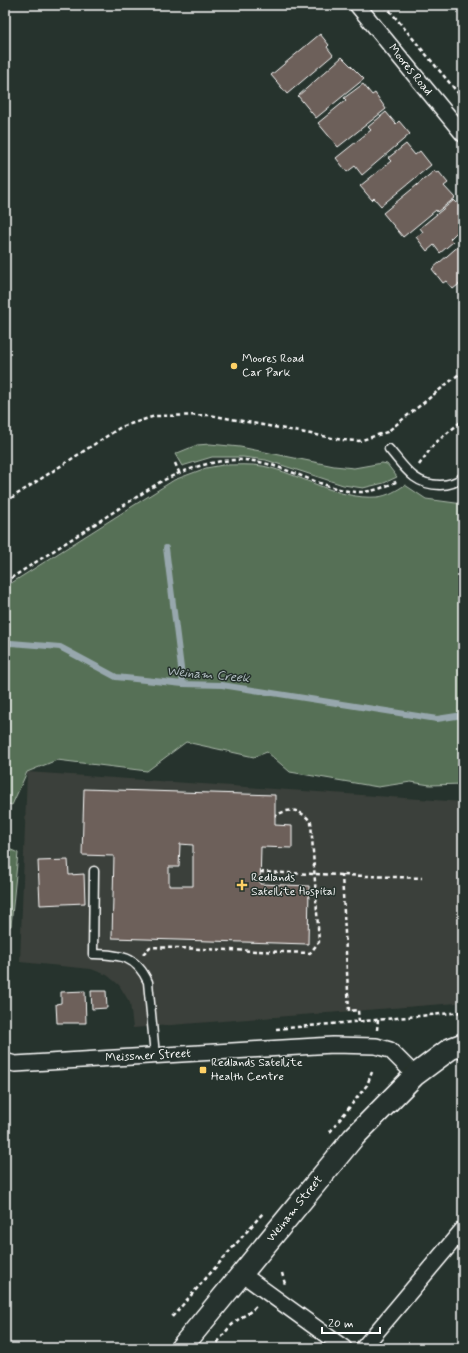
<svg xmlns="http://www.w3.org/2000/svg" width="468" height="1353" viewBox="0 0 468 1353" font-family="Mynerve,sans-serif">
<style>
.built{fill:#3b403a}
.green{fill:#567056;stroke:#aab8aa}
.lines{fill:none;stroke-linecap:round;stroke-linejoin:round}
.stream{stroke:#97a7ad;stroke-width:6}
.building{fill:#6d605a;stroke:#fff;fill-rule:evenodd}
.lane-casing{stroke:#fff;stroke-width:11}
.street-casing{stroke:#fff;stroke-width:18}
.secondary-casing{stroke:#fff;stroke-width:24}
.path{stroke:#fff;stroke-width:2.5;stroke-dasharray:4 3;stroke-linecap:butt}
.lane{stroke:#26332d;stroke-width:8}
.street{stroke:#26332d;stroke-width:15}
.secondary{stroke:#26332d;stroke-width:21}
.poi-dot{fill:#ffd166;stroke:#26332d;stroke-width:1.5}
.labels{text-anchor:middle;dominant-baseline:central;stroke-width:3;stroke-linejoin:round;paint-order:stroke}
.street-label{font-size:12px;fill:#fff;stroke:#26332d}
.poi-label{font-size:12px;fill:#fff;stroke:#26332d;text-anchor:start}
.water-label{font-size:13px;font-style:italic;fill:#b1bdc1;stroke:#26332d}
</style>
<rect width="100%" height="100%" fill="#26332d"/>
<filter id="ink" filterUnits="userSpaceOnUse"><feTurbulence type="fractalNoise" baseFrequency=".025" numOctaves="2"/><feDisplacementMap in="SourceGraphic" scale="8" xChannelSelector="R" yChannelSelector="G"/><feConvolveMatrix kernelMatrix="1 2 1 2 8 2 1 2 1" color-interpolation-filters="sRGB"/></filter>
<g filter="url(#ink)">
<path class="built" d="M27,772L463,802L457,1003L133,1028L130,1003L119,985L107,975L91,969L20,962Z"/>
<path class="green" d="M210,444L240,447L334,466L354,468L382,463L387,464L397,477L384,483L363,488L343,485L266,460L243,457H212L182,466L175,454L197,445Z
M223,465C236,465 250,464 263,466C301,474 337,500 377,497C388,496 397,490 405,485L426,499L463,504V784L430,785L411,782L378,787L290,772L267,752L254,757L186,742L147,771L57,760L27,772L12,805L5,803V587L174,480L206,468Z
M5,839L7,848L18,853L11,926L5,927Z"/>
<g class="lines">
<path class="stream" d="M166,548L183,684
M5,644L11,643L60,647L116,677L183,684L222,685L437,719L463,715"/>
</g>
<path class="building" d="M320,34L329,45L327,47L333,55L287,94L271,75Z
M342,57L364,79L316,118L298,96Z
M363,84L372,95L375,93L386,109L338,147L318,123L346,100L344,98Z
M386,112L396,124L399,121L410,134L362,175L355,166L347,172L336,158L371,130L368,127Z
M406,144L415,155L420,151L431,165L381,206L374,198L372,200L360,186L391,161L388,158Z
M434,171L437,173L439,172L448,183L444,186L455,198L437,212L436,210L403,237L383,213Z
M454,200L463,209V234L461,236L457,232L450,239L453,242L440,253L434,245L427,251L416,237L423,232L420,228Z
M463,240V281L453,289L446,281L443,283L432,269L462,243L461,242Z
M84,789L275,795V825L292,826V848L261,847L260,884L309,886L308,944L112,938L114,856L82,855ZM180,844L193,845V886H169V867H179Z
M68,860L69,875L84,874L85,903L40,905L38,861Z
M85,991L86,1023H57L56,1004L61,1003V992Z
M91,991H106L107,1008L92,1009Z"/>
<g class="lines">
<defs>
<path id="lane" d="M389,449C405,468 414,485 440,485C449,485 456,483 463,477
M94,871L93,954C120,955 136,955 148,982L155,1055"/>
<path id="street" d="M357,5L463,134
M5,1061L15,1064L333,1045L376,1046L390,1050L415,1075
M242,1274L344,1348
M363,1348L463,1229"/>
<path id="secondary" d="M181,1348L353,1138L415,1075L450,1049L463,1044"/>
</defs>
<use href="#lane" class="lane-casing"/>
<use href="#street" class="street-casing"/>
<use href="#secondary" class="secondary-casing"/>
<path class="path" d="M385,5L463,99
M175,463L179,472
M419,465L434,444L463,420
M5,502L121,427L155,416L210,415L343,440L359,441L387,432L463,371
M5,582L160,482C187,468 223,456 254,461C288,466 332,494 363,492C376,491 387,486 398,481
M260,872L422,878
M342,874L349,1011L358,1010L359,1022
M143,954L150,947L310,953L319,942L311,822C300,809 290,807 275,816
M276,1029L463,1012
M377,1030L378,1020
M330,1132L367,1085L372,1072
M282,1273L285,1284
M172,1317L263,1213
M213,1348C220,1340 226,1330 234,1323C241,1316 250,1314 256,1306"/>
<use href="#lane" class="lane"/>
<use href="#street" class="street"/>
<use href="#secondary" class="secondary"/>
</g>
</g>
<g class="poi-dot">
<circle cx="234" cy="366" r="4"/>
<path d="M240 879h4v4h4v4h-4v4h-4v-4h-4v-4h4z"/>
<rect x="199" y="1066" width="8" height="8" rx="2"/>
</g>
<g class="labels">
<g class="street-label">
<text transform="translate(410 70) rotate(51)">Moores Road</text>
<text transform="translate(148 1056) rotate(-3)">Meissner Street</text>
<text transform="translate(295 1209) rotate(-51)">Weinam Street</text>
</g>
<g class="poi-label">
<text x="242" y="359">Moores Road<tspan x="242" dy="14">Car Park</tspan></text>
<text x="251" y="878">Redlands<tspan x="251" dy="14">Satellite Hospital</tspan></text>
<text x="211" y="1063">Redlands Satellite<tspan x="211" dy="14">Health Centre</tspan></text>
</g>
<g class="water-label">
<text transform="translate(208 675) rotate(5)">Weinam Creek</text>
</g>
</g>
<rect width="468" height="1353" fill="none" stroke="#26332d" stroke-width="20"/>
<rect x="10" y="10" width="448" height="1333" fill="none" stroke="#fff" stroke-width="1.5" filter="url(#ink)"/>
<path d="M322 1327v6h58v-6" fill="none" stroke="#ffffff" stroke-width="2"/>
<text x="328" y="1327" font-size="12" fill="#ffffff" stroke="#26332d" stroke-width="3" paint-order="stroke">20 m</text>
</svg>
